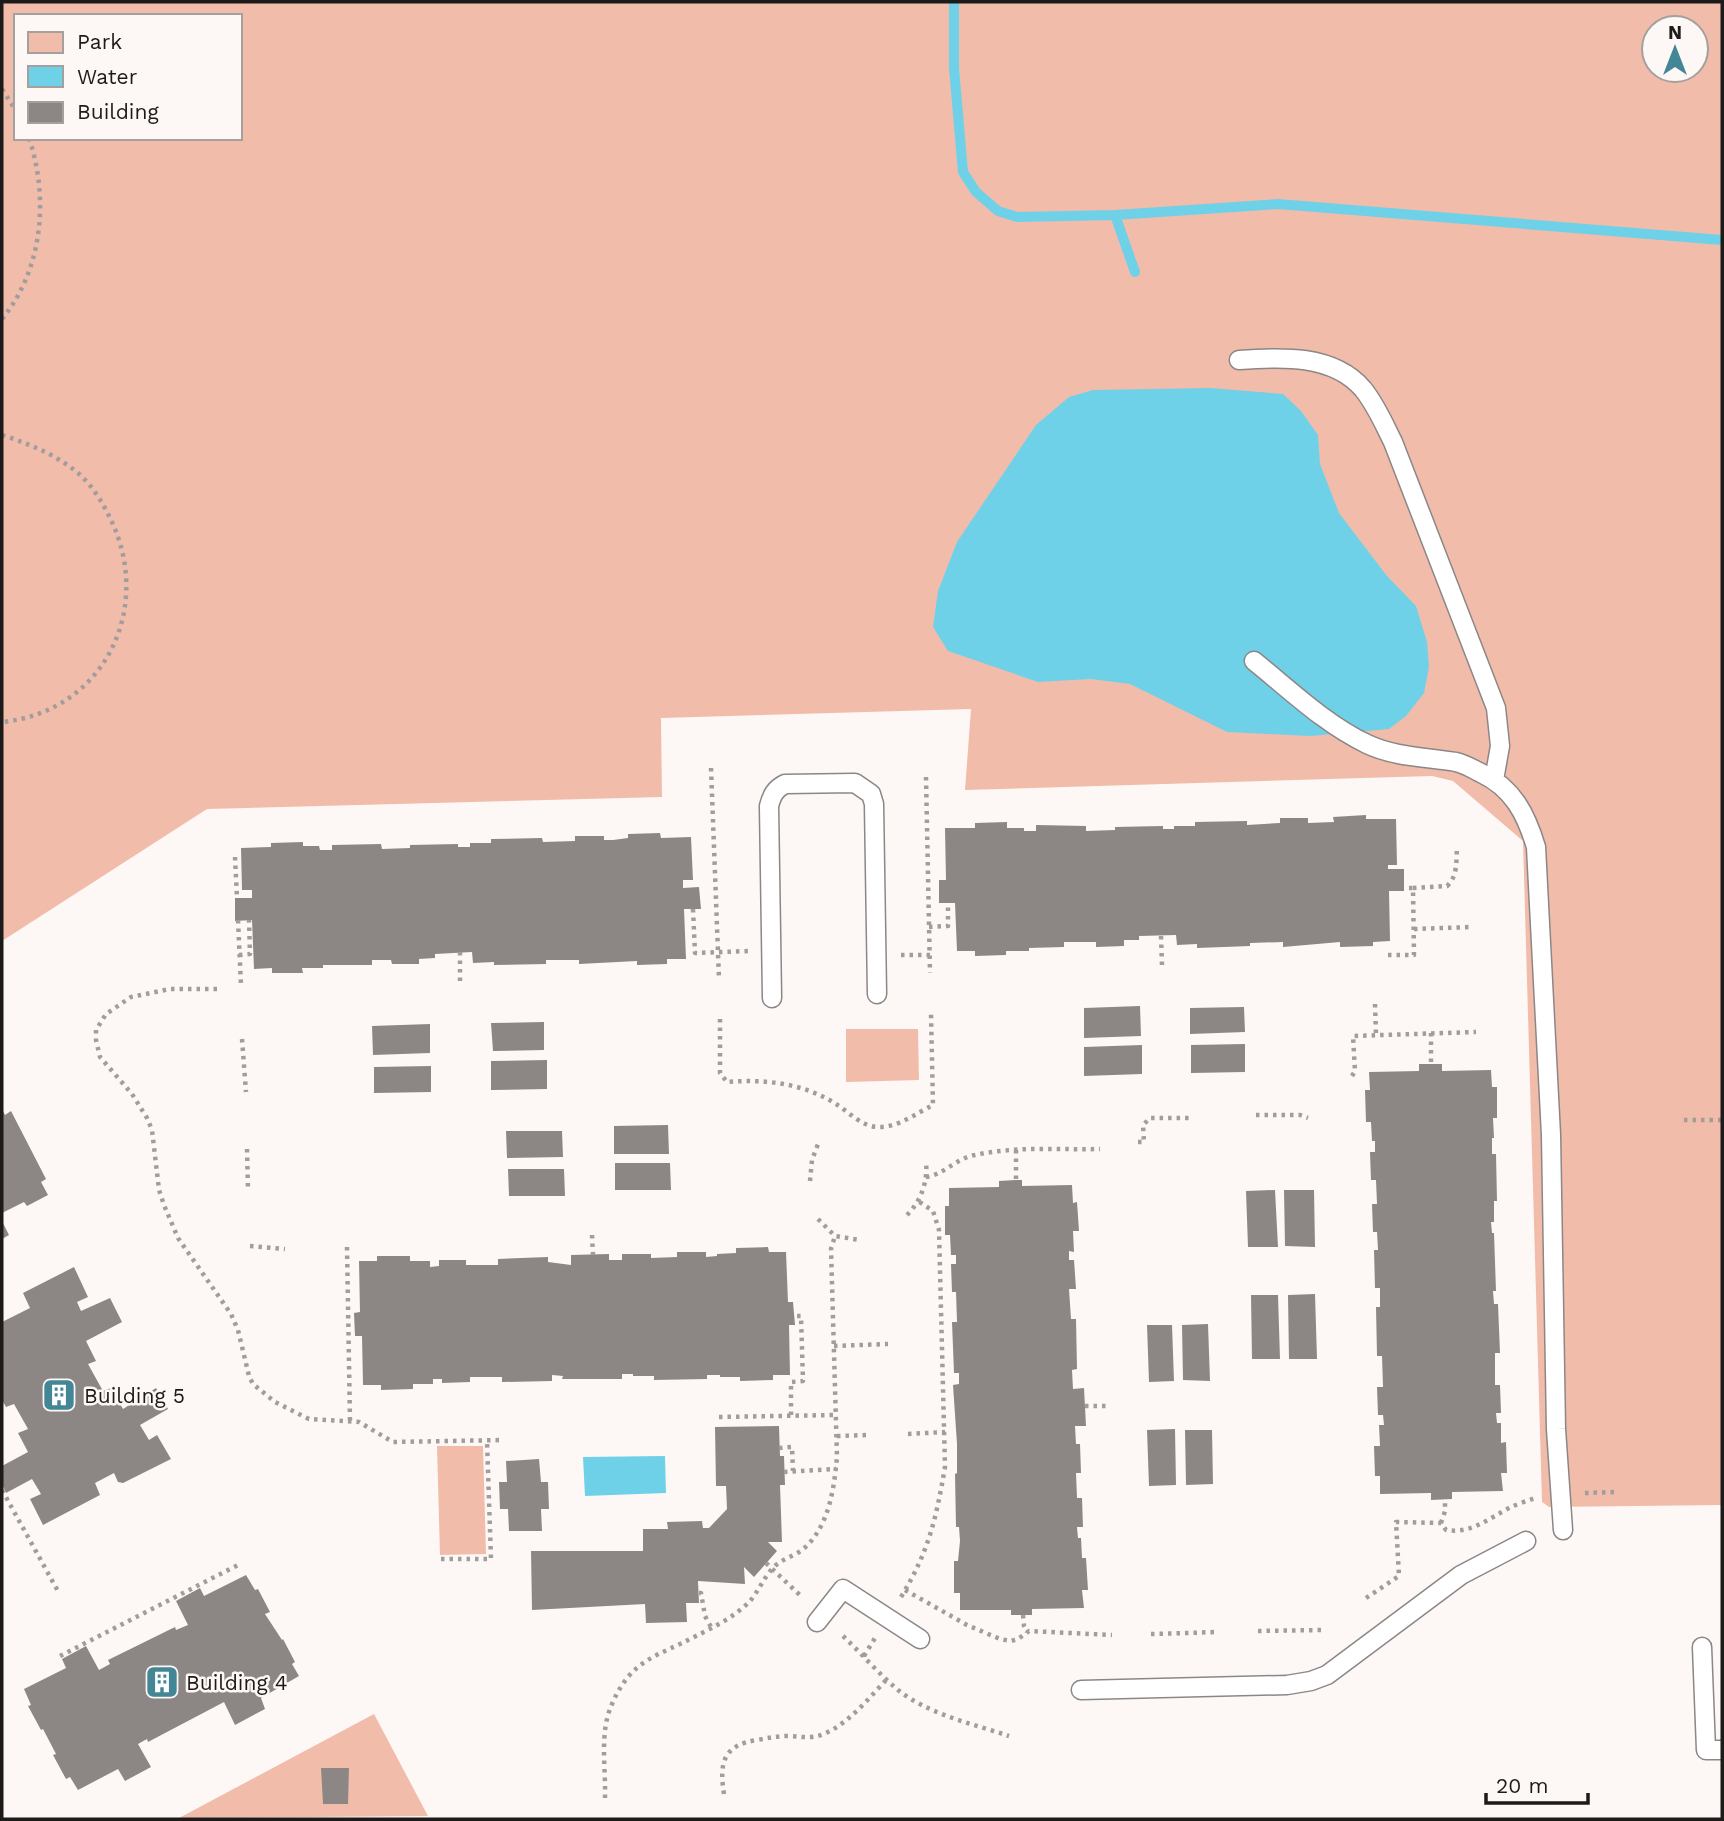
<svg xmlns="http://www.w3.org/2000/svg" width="1724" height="1821" viewBox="0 0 1724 1821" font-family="'Work Sans',sans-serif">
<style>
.green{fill:#f2bcab;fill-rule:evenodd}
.water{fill:#6fd1e8}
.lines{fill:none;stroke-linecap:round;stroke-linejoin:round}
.stream{stroke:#6fd1e8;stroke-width:10}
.building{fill:#8c8785}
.service-casing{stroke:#8c8786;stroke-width:21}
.path{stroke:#a19d9c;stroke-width:4.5;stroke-dasharray:3.5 5;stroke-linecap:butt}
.service{stroke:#fff;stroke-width:18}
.labels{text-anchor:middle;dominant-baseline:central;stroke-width:5;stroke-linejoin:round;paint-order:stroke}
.poi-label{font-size:21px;fill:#1d1b1a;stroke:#fdf8f6;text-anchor:start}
</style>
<rect width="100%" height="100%" fill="#fdf8f6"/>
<path class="green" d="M2,2H1722V1505L1549,1507L1542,1502L1523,841L1453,781L1432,776L965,790L971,709L661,718L662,797L207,809L2,941ZM16,16H240V138H16ZM1654,28H1696V70H1654Z
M846,1029H918L919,1080L846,1082Z
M437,1446H483L486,1554L440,1555Z
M374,1714L428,1816L179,1818Z"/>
<path class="water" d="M1210,388L1283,394L1301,411L1318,435L1320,464L1339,513L1387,576L1416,606L1427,642L1429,667L1424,693L1406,716L1389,729L1345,733L1310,736L1227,732L1130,684L1091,679L1038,682L948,651L933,627L938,591L957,542L1036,425L1069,397L1093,390Z
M665,1456L666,1493L585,1496L583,1457Z"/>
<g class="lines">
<path class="stream" d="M954,2V68L963,172L976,192L998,211L1017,217L1115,215L1278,204L1722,240
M1115,215L1135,272"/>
</g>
<path class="building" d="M1366,815V819H1396L1397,865H1388V869H1404V891H1389L1390,941L1373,942V946L1340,947V942L1283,947V942L1250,943V946L1197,948V944L1177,945L1176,935L1139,936V940H1124V946L1096,947V942H1064V947L1029,948V951H1006V955L975,956V951H957L955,903H939V880H946L945,828H975V823L1007,822V828H1024V831H1036V825L1086,826V831L1115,830V827L1163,826V829H1174V826H1195V822L1247,821V825L1280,823V818H1308V823L1334,822L1333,817Z
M660,833L661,838L691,837L693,880H683V888L699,887L701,909H684L686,959H667V964L637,965V961L579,964V960H546V964L494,965V962L473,963L472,952L435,954V958L419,959V964H392L391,960H372V965H323V968H302L303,973H272V968L254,969L252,920L235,921V898H252V890H242L241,848L271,847V843L303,842V846H319L320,850H332V845L381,844L382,849L410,848V845L458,844V847H470V843H491V839L542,838L543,842L575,841V836H604V840H613L628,838V834Z
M1140,1006L1141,1036L1084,1038V1008Z
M1244,1007L1245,1032L1190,1034V1008Z
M544,1022V1050L493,1051L491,1023Z
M430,1024V1053L373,1055L372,1026Z
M1245,1044V1072L1191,1073V1045Z
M1142,1045V1074L1084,1076V1047Z
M547,1060V1089L491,1090V1061Z
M1419,1064H1442V1071L1491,1070L1492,1087H1497V1118H1493L1494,1138H1492V1154H1496L1497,1201H1494V1222H1491L1492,1233H1494L1496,1291H1493L1494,1304H1498L1500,1353H1495V1385H1500L1501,1413H1496L1497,1423H1501V1443L1506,1442L1507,1473H1501L1503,1491L1452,1492V1499L1431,1500V1493L1380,1494V1476H1375L1374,1446H1380L1379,1425H1384L1383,1415H1378L1377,1387H1383L1382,1356H1377L1376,1307H1380V1288H1375L1374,1250H1378L1377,1232H1373L1372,1204H1377L1376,1180H1371L1370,1152H1375V1141H1372L1371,1122H1366L1365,1090H1370L1369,1072L1419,1071Z
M431,1066V1092L374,1093V1067Z
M2,1109L5,1115L11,1111L46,1179L41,1182L48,1195L27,1206L24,1202L2,1213Z
M668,1125L669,1154H614V1126Z
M506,1131H562L563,1157L507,1158Z
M615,1163H670L671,1190H615Z
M508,1169H564L565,1196H509Z
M1016,1180H1022V1186L1072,1185L1073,1203L1077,1202L1079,1231H1073L1074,1252L1069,1251V1260H1074L1076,1289H1069L1071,1319H1076L1077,1369L1072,1370L1073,1389L1084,1388L1086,1426H1075L1076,1444H1080L1081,1473H1076L1077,1498H1082L1083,1527H1077L1078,1538H1081L1082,1558H1086L1088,1590H1082L1084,1608L1032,1609V1615H1011V1610H960V1593H954V1561H958L960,1541L959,1527H956L955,1474L957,1473V1444L953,1385L959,1384V1373H954L952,1322H957L956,1292H952L951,1264H956V1255H951L950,1235H945V1206H949V1188L999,1187V1181Z
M1275,1190L1278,1247H1248L1246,1191Z
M1284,1190H1314L1315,1247L1285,1246Z
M2,1221L9,1235L2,1239Z
M768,1247L769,1252H786L788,1302H793L795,1325H789L790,1375H773V1380L740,1381V1377H720V1375H707V1379L654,1380V1376H633V1374H622V1379H562L563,1376L552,1375V1381L502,1382V1377H470V1382L442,1383V1379H433V1384H413V1389L381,1390V1385H363L362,1336H355L354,1313L360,1312L359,1261H377V1256H410V1261H430V1267L439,1266V1260H466V1265H498V1259L548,1257V1262L571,1265V1255L609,1254V1260H622V1254H651V1258L677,1257V1252H706V1257L717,1256V1254L736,1253V1248Z
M74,1267L88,1297L77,1302L81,1311L110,1298L122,1322L86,1341L96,1361L88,1364L103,1391L111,1388L123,1409L156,1388L168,1409L140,1425L149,1440L157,1435L171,1459L123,1483L118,1482L114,1473L95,1483L100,1495L43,1525L30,1499L41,1494L32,1479L6,1493L2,1484V1466L28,1452L18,1433L28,1429L14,1404L6,1407L2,1400V1322L30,1308L23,1293Z
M1315,1294L1317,1359H1289L1288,1295Z
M1251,1295H1278L1280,1359H1252Z
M1208,1324L1210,1381L1183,1380L1182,1325Z
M1147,1325H1172L1174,1381L1149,1382Z
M779,1426L780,1456H784L785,1485H780L782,1542H768L777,1551L754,1577L744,1567L745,1584L698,1581L699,1603H686L687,1622L646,1623L645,1604L532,1610L531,1551H643V1529H668L667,1522L702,1521L703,1528H709L727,1509L726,1486H716L715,1427Z
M1175,1429L1176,1485L1149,1486L1147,1430Z
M1185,1430H1212L1213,1484L1186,1485Z
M539,1459L541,1482H548L549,1509H541L542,1531H509L508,1509H500L499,1482H507L506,1461Z
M246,1575L255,1590L258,1589L270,1612L265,1614L282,1640L283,1639L295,1662L292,1664L299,1676L261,1698L265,1709L235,1725L224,1702L148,1742L147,1739L138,1744L151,1767L125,1781L118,1769L78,1790L70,1777L66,1779L53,1755L56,1754L43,1729L41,1730L28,1706L31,1705L24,1689L66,1668L62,1659L86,1646L99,1670L110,1664L108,1660L175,1627L176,1630L188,1625L176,1601L200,1588L204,1596Z
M321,1768H349L348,1804H323Z"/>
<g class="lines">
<defs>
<path id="service" d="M1239,360C1281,357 1333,354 1363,389C1376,405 1384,424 1393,442L1496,708L1500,746L1494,780
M1254,661C1290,690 1325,724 1367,744C1394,757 1426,757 1456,762C1465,764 1473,769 1481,773C1513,788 1526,814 1536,847L1551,1135L1556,1429L1563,1530
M772,998L769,806C772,795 775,789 785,784L855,783L871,794L874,804L877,994
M817,1622L843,1589L920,1639
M1702,1647L1706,1750H1722
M1081,1690L1287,1685L1311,1681L1327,1675L1461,1575L1526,1541"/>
</defs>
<use href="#service" class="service-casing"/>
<path class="path" d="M2,89L16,111
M2,319C43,269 49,198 29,138
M2,435C29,444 55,454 78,473C92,485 103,503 111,520C154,610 103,712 2,722
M711,768L719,979
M926,777L930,973
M235,857L237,898
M1413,888L1447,886C1458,876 1456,861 1457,847
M693,909L695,953L748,951
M238,920L241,985
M929,927L948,926V903
M1414,929L1471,927
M1161,936L1162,965
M460,952V986
M239,955L250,954L249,920
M901,955H930
M1388,955H1414L1413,888H1404
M217,989H170L131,997L106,1014L96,1030V1040L100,1057L132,1094L147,1118L152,1130L159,1190L164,1205L178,1238L231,1314L238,1330L249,1376L253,1384L275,1402L309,1419L359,1422L393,1442L504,1440
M1375,1004L1376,1035
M720,1019V1073L727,1082C765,1079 803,1083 836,1104C849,1112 862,1127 878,1127C897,1128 917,1113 933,1105L931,1014
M1431,1033V1064
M242,1039L246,1092
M1352,1076L1355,1071L1353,1036L1476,1032
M1256,1115H1300L1308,1118
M1684,1120H1722
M1138,1142H1144L1143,1125L1150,1118H1192
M247,1149L248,1190
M1016,1150V1180
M926,1177C943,1175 957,1158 975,1155C1015,1146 1059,1150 1100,1149
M810,1181L812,1160L818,1144
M907,1215C921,1201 928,1182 926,1161
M818,1219L835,1236L860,1240
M592,1235L593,1255
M250,1246L285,1249
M347,1247L350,1421
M834,1346L888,1344
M1085,1406H1106
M791,1415V1382L803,1381L801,1316H794
M719,1417L835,1415
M908,1434L945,1432
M837,1436L869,1435
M779,1448L792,1447L793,1471
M784,1472L836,1469
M2,1490L59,1593
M1585,1493L1615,1492
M1441,1523L1445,1511V1499
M441,1559H491L487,1441
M766,1563L803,1598
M905,1590L967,1625L1000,1639L1011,1641L1018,1639L1029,1631L1112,1635
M699,1593H701L705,1616L711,1627
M901,1597C929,1551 936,1519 945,1467L939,1230L933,1211L918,1201
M1366,1598L1399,1576L1396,1522L1441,1523L1446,1530C1471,1534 1488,1519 1509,1508C1517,1504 1527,1501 1535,1498
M1023,1615L1024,1626L1027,1632
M1258,1631L1322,1630
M1151,1634L1218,1632
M843,1636C861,1653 879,1674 898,1690C928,1714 973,1724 1009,1736
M60,1656L238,1565
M864,1656L875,1638
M724,1794C719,1763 723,1745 757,1740C768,1738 778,1736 789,1736C803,1737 814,1739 826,1733C850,1722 869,1698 887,1679
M605,1798C606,1767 599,1733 612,1704C632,1658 657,1657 696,1636C714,1627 736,1616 750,1601C759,1591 764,1576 775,1566C782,1559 794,1556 802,1550C829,1528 834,1489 837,1457L831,1249L835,1236"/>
<use href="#service" class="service"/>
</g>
<defs>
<symbol id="building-square" viewBox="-11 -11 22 22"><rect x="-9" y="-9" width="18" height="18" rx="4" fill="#438696" stroke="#fdf8f6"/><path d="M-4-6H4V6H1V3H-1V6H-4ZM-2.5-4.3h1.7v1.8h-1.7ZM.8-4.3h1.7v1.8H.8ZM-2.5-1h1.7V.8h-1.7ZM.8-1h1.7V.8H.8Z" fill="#fff"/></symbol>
</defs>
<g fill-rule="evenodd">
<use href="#building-square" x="40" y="1376" width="38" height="38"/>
<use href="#building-square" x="143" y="1663" width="38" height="38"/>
</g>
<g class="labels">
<g class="poi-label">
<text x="84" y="1395">Building 5</text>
<text x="186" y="1682">Building 4</text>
</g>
</g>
<rect width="1724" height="1821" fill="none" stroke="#1d1b1a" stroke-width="7"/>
<rect x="14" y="14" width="228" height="126" fill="#fdf8f6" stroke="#a3a09e" stroke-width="2"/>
<rect x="28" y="32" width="35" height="21" fill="#f2bcab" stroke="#a3a09e" stroke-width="2"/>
<text x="77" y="49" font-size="21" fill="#1d1b1a">Park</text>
<rect x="28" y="66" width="35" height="21" fill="#6fd1e8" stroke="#a3a09e" stroke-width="2"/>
<text x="77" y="84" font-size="21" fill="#1d1b1a">Water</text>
<rect x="28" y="102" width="35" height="21" fill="#8c8785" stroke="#a3a09e" stroke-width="2"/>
<text x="77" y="119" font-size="21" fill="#1d1b1a">Building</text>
<g transform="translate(1675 49)"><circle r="33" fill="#fdf8f6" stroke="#a3a09e" stroke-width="2"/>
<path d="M0-5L12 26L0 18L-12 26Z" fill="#438696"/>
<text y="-10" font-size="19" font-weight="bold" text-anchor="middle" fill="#1d1b1a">N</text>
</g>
<path d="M1486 1793v10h102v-10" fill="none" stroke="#1d1b1a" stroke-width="3.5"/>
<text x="1496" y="1793" font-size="21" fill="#1d1b1a" stroke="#fdf8f6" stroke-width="5" paint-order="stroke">20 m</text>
</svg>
